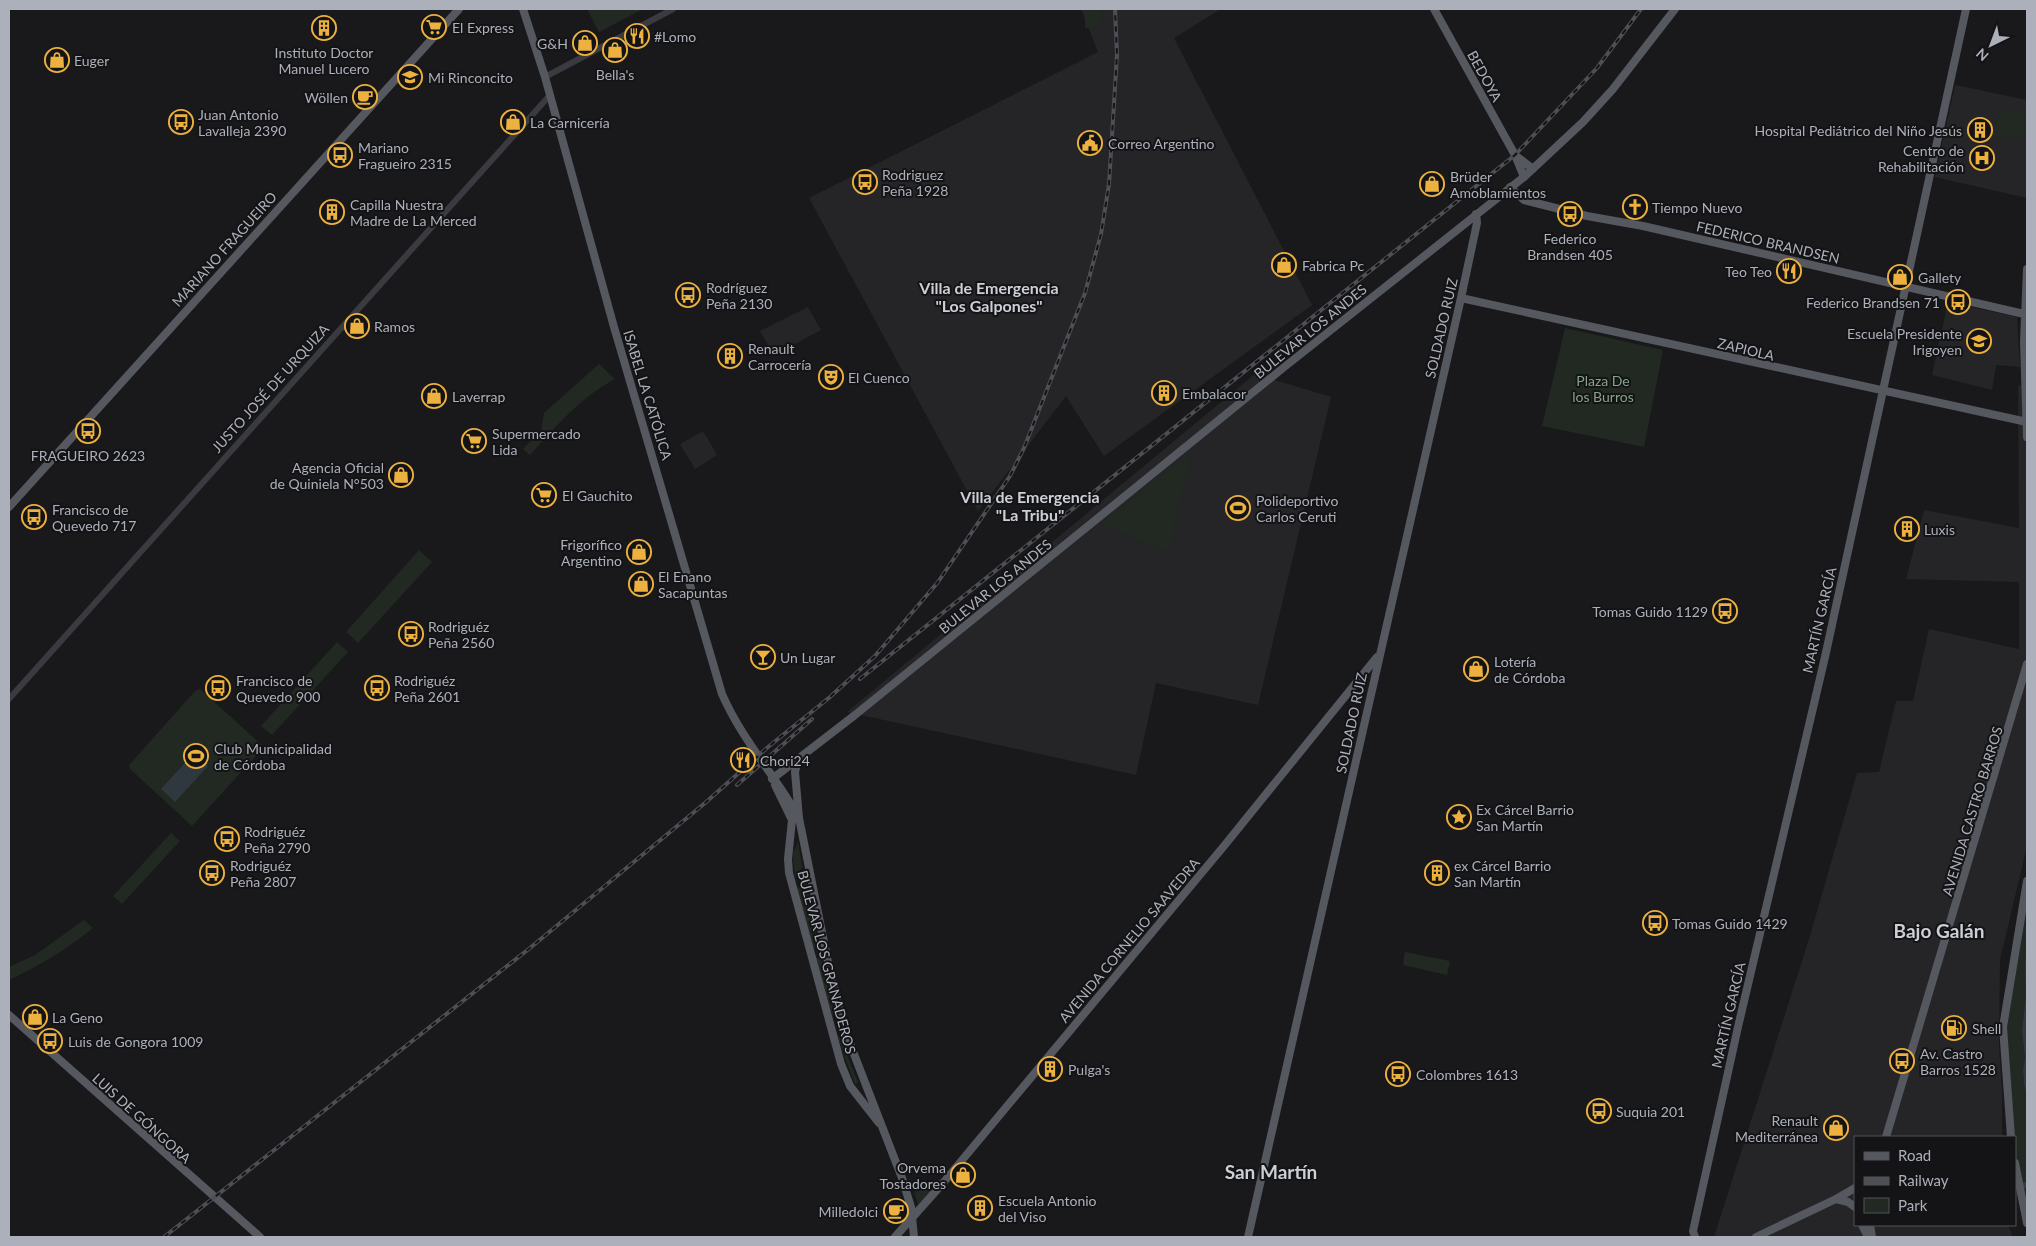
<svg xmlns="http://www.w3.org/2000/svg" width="2036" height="1246" viewBox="0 0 2036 1246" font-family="Lato,sans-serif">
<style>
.built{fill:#252528}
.green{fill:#212922}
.water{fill:#2f383f}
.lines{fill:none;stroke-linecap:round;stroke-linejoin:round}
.minor{stroke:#3a3b40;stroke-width:6}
.major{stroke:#56585f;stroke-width:8}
.rail-casing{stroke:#4d4f55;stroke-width:4}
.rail{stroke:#141416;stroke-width:2;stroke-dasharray:5.5;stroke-linecap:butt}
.labels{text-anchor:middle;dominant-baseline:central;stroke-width:4;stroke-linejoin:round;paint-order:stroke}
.poi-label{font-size:14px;fill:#acb0ba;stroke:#141416;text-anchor:start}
.street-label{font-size:14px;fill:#acb0ba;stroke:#141416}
.park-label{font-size:14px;fill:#83a485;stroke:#141416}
.quarter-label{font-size:16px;font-weight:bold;fill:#cccfd6;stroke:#141416}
.district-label{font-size:19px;font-weight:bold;fill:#cccfd6;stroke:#141416}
</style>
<rect width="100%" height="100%" fill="#19191b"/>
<path class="built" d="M1081,9H1221L1174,38L1312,305L1104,456L1066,396L978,511L809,198L1098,52Z
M1955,85L2027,100V198L1935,177Z
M1948,302L2017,317L2020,367L1996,365L1992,390L1932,375Z
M808,307L821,330L774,355L760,331Z
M1255,374L1331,397L1258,705L1156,683L1136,775L847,712Z
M2027,384V846L2000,960L1999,1046L2002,1090V1137H1855V1225H2008L2013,1237H1714L1809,939L1857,773L1879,772L1896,701H1913L1929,629L2019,649V582L1906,579L1924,510L2019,528L2018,386Z
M703,431L717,455L695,469L680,444Z"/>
<path class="green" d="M587,9H643L599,32Z
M1085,9H1100V28H1085Z
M2000,108L2027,114L2024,140L1994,134Z
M1565,328L1663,350L1644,447L1542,426Z
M599,364L615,379C580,398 556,426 530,455L523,449L541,431L544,413Z
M1186,456L1190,460L1169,549L1166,551L1104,526V521Z
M419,550L432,562L358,643L346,632Z
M337,642L348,652L272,735L261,726Z
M200,689L264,747L192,826L130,769L129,765L196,690Z
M171,833L180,841L122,904L113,896Z
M798,842L802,867L795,878L793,853Z
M805,876L818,944L814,949L796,890Z
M2027,881L2026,994L2022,1031L2025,1058L2023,1070L2024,1084L2027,1097V1223L2015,1163V1137H2011L2003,1041Z
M84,920L93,928C67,949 39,966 9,980V967L35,955Z
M1405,952L1450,961L1447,975L1403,965Z
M821,957L834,1015L833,1017L815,958Z
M839,1035L858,1082L855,1085L838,1038Z
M914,1181L933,1188L918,1205L912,1184Z"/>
<path class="water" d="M194,753L208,766L175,802L161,789Z
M2027,946V1097L2024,1084L2023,1070L2025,1058L2022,1031L2026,994L2025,964Z"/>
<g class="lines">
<path class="minor" d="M545,77L673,9
M9,699L550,95
M2015,1187L2027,1185"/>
<path class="major" d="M523,9L545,77L614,327L722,694C742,740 775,775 799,818
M1434,9L1515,155L1524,177
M1516,156L1533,169
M1510,187L1524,200L1587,216L1643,226L2024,314
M2027,269L2024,342L2027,437
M1461,298L2027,422
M9,507L459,9
M798,759L795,772L799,818L832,982L847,1036L902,1178L911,1207L914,1237
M772,779L855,715L1283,368L1524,177L1583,122L1613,89L1675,9
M775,785L792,820L788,859L789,873L841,1064L850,1086L879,1123
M9,1015L260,1237
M1886,1137L2027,664
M2011,1137L2003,1027L2027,881
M2015,1163L2027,1223
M1836,1199L1848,1202L1855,1207
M1862,1225L1868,1237
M1870,1225L1872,1237
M895,1237L943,1183L1224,846L1377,657
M1248,1237L1461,298L1477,223L1476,214
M1695,1237L1693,1231L1738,1027L1825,657L1966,9
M1756,1237L1836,1199L1855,1188"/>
<defs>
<path id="rail" d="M860,679L1515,155L1597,68L1641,9
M737,785L812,719
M164,1237L530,948L705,803L768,747L830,697L875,656L938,582L1010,476L1024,448L1085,293L1101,234L1109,184L1117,55L1115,9"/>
</defs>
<use href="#rail" class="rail-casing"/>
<use href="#rail" class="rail"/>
</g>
<defs>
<symbol id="supermarket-ring" viewBox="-11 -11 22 22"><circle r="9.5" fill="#141416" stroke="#edb13f" stroke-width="1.5"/><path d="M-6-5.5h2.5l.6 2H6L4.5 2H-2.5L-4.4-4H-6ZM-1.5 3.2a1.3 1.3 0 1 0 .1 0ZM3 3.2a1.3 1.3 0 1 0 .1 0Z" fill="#edb13f"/></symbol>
<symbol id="building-ring" viewBox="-11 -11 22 22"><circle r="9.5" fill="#141416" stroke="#edb13f" stroke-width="1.5"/><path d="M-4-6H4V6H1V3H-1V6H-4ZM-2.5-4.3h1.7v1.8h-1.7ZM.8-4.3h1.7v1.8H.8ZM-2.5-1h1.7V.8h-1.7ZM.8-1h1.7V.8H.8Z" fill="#edb13f"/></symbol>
<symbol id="restaurant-ring" viewBox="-11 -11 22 22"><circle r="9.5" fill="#141416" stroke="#edb13f" stroke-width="1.5"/><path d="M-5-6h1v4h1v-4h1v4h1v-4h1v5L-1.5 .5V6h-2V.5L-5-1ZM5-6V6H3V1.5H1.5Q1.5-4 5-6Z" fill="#edb13f"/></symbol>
<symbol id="shop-ring" viewBox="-11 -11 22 22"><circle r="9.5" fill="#141416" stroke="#edb13f" stroke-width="1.5"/><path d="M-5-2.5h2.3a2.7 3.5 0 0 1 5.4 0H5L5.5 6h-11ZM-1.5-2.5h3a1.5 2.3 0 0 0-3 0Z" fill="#edb13f"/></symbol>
<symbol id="school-ring" viewBox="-11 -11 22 22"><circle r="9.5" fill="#141416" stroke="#edb13f" stroke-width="1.5"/><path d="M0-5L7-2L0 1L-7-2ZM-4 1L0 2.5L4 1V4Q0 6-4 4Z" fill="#edb13f"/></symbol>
<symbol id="cafe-ring" viewBox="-11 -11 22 22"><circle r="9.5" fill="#141416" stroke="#edb13f" stroke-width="1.5"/><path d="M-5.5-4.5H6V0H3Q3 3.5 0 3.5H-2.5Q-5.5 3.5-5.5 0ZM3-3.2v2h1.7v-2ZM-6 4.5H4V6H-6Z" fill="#edb13f"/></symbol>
<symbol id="bus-ring" viewBox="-11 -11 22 22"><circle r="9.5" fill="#141416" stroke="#edb13f" stroke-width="1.5"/><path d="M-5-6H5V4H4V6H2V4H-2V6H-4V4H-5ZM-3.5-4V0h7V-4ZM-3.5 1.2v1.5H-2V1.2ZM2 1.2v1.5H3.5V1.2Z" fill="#edb13f"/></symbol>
<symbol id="civic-ring" viewBox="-11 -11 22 22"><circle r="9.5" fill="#141416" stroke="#edb13f" stroke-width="1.5"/><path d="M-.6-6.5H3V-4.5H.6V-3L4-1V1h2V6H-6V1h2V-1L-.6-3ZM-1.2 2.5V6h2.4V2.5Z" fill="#edb13f"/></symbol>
<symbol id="hospital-ring" viewBox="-11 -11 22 22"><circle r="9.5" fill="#141416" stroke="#edb13f" stroke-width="1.5"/><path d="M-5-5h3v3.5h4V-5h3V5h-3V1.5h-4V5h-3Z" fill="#edb13f"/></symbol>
<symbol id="church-ring" viewBox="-11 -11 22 22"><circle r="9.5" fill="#141416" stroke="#edb13f" stroke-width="1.5"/><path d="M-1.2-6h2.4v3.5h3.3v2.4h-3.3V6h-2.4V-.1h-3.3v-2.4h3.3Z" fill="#edb13f"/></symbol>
<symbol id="theatre-ring" viewBox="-11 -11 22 22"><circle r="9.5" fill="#141416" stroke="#edb13f" stroke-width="1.5"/><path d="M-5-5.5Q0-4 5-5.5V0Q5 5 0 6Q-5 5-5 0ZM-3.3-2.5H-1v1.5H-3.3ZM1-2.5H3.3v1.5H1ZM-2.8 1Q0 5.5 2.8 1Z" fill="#edb13f"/></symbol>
<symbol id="stadium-ring" viewBox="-11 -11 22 22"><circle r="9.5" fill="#141416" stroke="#edb13f" stroke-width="1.5"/><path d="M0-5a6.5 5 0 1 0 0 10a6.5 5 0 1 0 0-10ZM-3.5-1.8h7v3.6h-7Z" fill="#edb13f"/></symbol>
<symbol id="bar-ring" viewBox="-11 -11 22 22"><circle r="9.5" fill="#141416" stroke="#edb13f" stroke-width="1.5"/><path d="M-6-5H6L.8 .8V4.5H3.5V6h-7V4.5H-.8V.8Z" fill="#edb13f"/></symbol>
<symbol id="sight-ring" viewBox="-11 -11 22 22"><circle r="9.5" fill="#141416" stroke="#edb13f" stroke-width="1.5"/><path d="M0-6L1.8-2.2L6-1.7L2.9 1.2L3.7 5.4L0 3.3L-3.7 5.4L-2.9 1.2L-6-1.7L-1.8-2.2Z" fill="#edb13f"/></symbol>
<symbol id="fuel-ring" viewBox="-11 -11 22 22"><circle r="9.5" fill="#141416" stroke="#edb13f" stroke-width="1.5"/><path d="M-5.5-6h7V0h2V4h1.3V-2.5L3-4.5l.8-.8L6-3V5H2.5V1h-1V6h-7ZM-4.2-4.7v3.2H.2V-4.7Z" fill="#edb13f"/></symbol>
</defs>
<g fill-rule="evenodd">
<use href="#supermarket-ring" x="420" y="13" width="28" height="28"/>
<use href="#building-ring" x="310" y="14" width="28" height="28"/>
<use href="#restaurant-ring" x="623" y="22" width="28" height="28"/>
<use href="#shop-ring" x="571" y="29" width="28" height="28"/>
<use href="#shop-ring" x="601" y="36" width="28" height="28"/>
<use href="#shop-ring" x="43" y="46" width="28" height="28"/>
<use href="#school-ring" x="396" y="63" width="28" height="28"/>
<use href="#cafe-ring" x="351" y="83" width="28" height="28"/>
<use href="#bus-ring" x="167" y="108" width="28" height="28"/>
<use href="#shop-ring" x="499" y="108" width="28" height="28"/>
<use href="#building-ring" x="1966" y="116" width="28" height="28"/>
<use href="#civic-ring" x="1076" y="129" width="28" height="28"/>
<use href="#bus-ring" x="326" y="141" width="28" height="28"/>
<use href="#hospital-ring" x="1968" y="144" width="28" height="28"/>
<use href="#bus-ring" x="851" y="168" width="28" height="28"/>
<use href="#shop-ring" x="1418" y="170" width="28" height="28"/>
<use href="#church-ring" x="1621" y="193" width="28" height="28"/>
<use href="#building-ring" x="318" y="198" width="28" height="28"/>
<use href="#bus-ring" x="1556" y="200" width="28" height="28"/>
<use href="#shop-ring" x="1270" y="251" width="28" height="28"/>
<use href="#restaurant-ring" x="1775" y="257" width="28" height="28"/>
<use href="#shop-ring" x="1886" y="263" width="28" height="28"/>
<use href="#bus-ring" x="674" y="281" width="28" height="28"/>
<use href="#bus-ring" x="1944" y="288" width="28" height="28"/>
<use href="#shop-ring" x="343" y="312" width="28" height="28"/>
<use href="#school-ring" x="1965" y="327" width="28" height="28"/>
<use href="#building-ring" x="716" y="342" width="28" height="28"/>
<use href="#theatre-ring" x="817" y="363" width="28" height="28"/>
<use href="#building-ring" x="1150" y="379" width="28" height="28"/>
<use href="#shop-ring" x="420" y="382" width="28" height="28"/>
<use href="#bus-ring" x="74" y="417" width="28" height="28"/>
<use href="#supermarket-ring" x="460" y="427" width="28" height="28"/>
<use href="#shop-ring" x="387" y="461" width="28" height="28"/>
<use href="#supermarket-ring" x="530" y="481" width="28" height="28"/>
<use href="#stadium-ring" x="1224" y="494" width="28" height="28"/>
<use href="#bus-ring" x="20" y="503" width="28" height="28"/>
<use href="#building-ring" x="1893" y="515" width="28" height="28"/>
<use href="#shop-ring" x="625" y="538" width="28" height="28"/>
<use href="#shop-ring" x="627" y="570" width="28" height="28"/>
<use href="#bus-ring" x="1711" y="597" width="28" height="28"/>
<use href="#bus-ring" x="397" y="620" width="28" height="28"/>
<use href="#bar-ring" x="749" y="643" width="28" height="28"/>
<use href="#shop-ring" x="1462" y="655" width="28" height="28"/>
<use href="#bus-ring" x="204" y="674" width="28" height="28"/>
<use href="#bus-ring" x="363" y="674" width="28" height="28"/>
<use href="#stadium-ring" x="182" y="742" width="28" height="28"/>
<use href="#restaurant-ring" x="729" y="746" width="28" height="28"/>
<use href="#sight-ring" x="1445" y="803" width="28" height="28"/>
<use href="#bus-ring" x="213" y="825" width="28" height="28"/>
<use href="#bus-ring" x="198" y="859" width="28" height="28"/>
<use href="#building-ring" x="1423" y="859" width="28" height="28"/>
<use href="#bus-ring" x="1641" y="909" width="28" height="28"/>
<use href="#shop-ring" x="21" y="1003" width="28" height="28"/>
<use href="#fuel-ring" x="1940" y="1014" width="28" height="28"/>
<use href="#bus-ring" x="36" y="1027" width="28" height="28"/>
<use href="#bus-ring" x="1888" y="1047" width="28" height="28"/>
<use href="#building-ring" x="1036" y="1055" width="28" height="28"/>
<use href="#bus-ring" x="1384" y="1060" width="28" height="28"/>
<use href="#bus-ring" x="1585" y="1097" width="28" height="28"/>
<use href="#shop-ring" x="1822" y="1114" width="28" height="28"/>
<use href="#shop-ring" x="949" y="1161" width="28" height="28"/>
<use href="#building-ring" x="966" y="1194" width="28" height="28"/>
<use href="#cafe-ring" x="882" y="1197" width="28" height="28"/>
</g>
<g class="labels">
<g class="poi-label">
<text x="452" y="27">El Express</text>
<text x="654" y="36">#Lomo</text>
<text x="568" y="43" text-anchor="end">G&amp;H</text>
<text x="324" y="52" text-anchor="middle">Instituto Doctor<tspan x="324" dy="16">Manuel Lucero</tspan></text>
<text x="74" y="60">Euger</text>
<text x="615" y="74" text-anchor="middle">Bella's</text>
<text x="428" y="77">Mi Rinconcito</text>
<text x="348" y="97" text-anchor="end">Wöllen</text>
<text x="198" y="114">Juan Antonio<tspan x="198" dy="16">Lavalleja 2390</tspan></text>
<text x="530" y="122">La Carnicería</text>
<text x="1962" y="130" text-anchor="end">Hospital Pediátrico del Niño Jesús</text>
<text x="1108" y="143">Correo Argentino</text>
<text x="358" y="147">Mariano<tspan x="358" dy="16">Fragueiro 2315</tspan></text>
<text x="1964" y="150" text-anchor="end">Centro de<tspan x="1964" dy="16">Rehabilitación</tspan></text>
<text x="882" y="174">Rodriguez<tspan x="882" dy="16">Peña 1928</tspan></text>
<text x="1450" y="176">Brüder<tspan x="1450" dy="16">Amoblamientos</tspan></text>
<text x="350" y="204">Capilla Nuestra<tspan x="350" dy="16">Madre de La Merced</tspan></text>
<text x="1652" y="207">Tiempo Nuevo</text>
<text x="1570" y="238" text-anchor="middle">Federico<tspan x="1570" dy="16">Brandsen 405</tspan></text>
<text x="1302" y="265">Fabrica Pc</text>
<text x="1772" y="271" text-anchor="end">Teo Teo</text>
<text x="1918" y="277">Gallety</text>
<text x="706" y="287">Rodríguez<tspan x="706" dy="16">Peña 2130</tspan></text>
<text x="1940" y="302" text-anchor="end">Federico Brandsen 71</text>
<text x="374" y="326">Ramos</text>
<text x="1962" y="333" text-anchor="end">Escuela Presidente<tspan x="1962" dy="16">Irigoyen</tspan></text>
<text x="748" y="348">Renault<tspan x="748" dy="16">Carrocería</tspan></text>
<text x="848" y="377">El Cuenco</text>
<text x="1182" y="393">Embalacor</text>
<text x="452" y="396">Laverrap</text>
<text x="492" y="433">Supermercado<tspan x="492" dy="16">Lida</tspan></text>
<text x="88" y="455" text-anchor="middle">FRAGUEIRO 2623</text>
<text x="384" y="467" text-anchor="end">Agencia Oficial<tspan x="384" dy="16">de Quiniela N°503</tspan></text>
<text x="562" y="495">El Gauchito</text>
<text x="1256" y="500">Polideportivo<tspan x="1256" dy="16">Carlos Ceruti</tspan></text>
<text x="52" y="509">Francisco de<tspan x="52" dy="16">Quevedo 717</tspan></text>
<text x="1924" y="529">Luxis</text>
<text x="622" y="544" text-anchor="end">Frigorífico<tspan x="622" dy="16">Argentino</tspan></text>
<text x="658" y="576">El Enano<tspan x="658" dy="16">Sacapuntas</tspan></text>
<text x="1708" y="611" text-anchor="end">Tomas Guido 1129</text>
<text x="428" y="626">Rodriguéz<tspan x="428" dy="16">Peña 2560</tspan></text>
<text x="780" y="657">Un Lugar</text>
<text x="1494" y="661">Lotería<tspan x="1494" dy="16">de Córdoba</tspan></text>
<text x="236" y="680">Francisco de<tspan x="236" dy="16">Quevedo 900</tspan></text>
<text x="394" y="680">Rodriguéz<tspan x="394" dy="16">Peña 2601</tspan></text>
<text x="214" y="748">Club Municipalidad<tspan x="214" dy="16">de Córdoba</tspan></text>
<text x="760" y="760">Chori24</text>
<text x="1476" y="809">Ex Cárcel Barrio<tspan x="1476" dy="16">San Martín</tspan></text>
<text x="244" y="831">Rodriguéz<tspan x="244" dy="16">Peña 2790</tspan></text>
<text x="230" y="865">Rodriguéz<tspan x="230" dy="16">Peña 2807</tspan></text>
<text x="1454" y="865">ex Cárcel Barrio<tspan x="1454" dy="16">San Martín</tspan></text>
<text x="1672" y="923">Tomas Guido 1429</text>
<text x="52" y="1017">La Geno</text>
<text x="1972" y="1028">Shell</text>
<text x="68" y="1041">Luis de Gongora 1009</text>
<text x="1920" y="1053">Av. Castro<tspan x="1920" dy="16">Barros 1528</tspan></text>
<text x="1068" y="1069">Pulga's</text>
<text x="1416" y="1074">Colombres 1613</text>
<text x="1616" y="1111">Suquia 201</text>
<text x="1818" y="1120" text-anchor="end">Renault<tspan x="1818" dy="16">Mediterránea</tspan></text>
<text x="946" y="1167" text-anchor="end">Orvema<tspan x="946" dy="16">Tostadores</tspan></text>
<text x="998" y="1200">Escuela Antonio<tspan x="998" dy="16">del Viso</tspan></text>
<text x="878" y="1211" text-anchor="end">Milledolci</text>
</g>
<g class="street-label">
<text transform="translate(1485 76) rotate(61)">BEDOYA</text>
<text transform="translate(1768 242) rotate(13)">FEDERICO BRANDSEN</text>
<text transform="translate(224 249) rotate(-48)">MARIANO FRAGUEIRO</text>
<text transform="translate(1441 328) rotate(-77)">SOLDADO RUIZ</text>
<text transform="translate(1310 331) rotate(-39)">BULEVAR LOS ANDES</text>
<text transform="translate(1746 349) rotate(13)">ZAPIOLA</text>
<text transform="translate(270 388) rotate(-48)">JUSTO JOSÉ DE URQUIZA</text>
<text transform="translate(648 395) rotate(73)">ISABEL LA CATÓLICA</text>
<text transform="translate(995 586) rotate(-39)">BULEVAR LOS ANDES</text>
<text transform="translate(1819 620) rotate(-77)">MARTÍN GARCÍA</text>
<text transform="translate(1351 723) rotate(-78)">SOLDADO RUIZ</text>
<text transform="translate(1972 811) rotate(-73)">AVENIDA CASTRO BARROS</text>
<text transform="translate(1129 940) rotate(-50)">AVENIDA CORNELIO SAAVEDRA</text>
<text transform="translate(827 962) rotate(75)">BULEVAR LOS GRANADEROS</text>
<text transform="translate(1728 1015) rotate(-77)">MARTÍN GARCÍA</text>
<text transform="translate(142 1118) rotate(42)">LUIS DE GÓNGORA</text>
</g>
<g class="park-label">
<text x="1603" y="380">Plaza De<tspan x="1603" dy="16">los Burros</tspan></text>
</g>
<g class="quarter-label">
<text x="989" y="287">Villa de Emergencia<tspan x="989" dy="18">"Los Galpones"</tspan></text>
<text x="1030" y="496">Villa de Emergencia<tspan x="1030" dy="18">"La Tribu"</tspan></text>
</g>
<g class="district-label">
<text x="1939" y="930">Bajo Galán</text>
<text x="1271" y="1171">San Martín</text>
</g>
</g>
<rect width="2036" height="1246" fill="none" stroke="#acb0ba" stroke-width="20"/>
<rect x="1854" y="1136" width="162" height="90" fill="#141416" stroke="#515258"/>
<rect x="1864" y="1152" width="25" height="8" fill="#56585f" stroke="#515258"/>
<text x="1898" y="1161" font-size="15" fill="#acb0ba">Road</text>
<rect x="1864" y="1177" width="25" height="8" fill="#4d4f55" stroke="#515258"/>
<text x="1898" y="1186" font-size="15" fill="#acb0ba">Railway</text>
<rect x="1864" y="1198" width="25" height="15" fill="#212922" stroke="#515258"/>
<text x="1898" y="1211" font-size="15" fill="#acb0ba">Park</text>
<g transform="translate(1991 45) rotate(222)" stroke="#141416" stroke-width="4" paint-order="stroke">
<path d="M0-4L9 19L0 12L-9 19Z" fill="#acb0ba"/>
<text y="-8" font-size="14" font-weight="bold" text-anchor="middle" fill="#acb0ba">N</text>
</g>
</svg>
